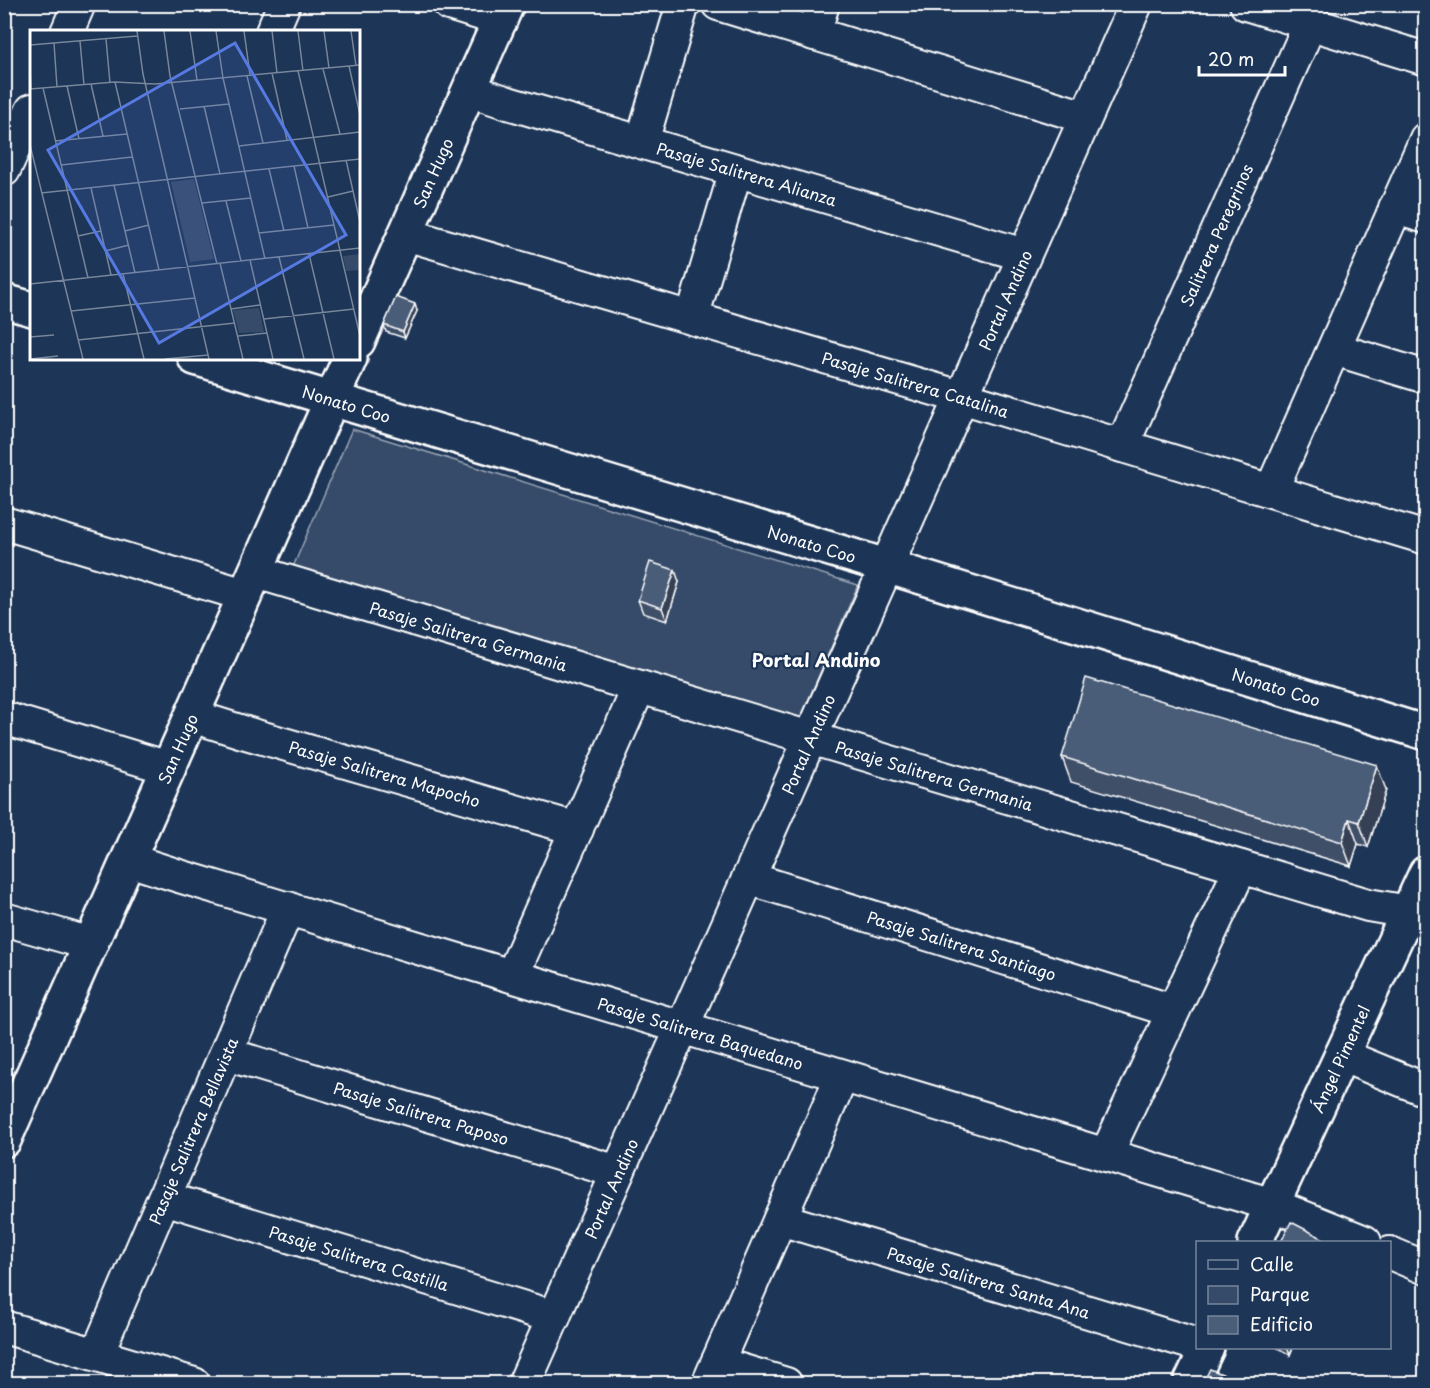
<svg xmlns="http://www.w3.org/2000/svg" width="1430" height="1388" viewBox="0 0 1430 1388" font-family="'Playpen Sans',sans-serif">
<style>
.green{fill:#364b69;stroke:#9aa5b4;stroke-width:1.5}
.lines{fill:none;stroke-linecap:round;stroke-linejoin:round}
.street-casing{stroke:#fff;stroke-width:36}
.secondary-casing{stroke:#fff;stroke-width:38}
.street{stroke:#1d3557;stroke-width:32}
.secondary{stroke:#1d3557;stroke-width:33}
.wall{fill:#405068;stroke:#fff;stroke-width:1.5}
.shaded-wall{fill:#344155;stroke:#fff;stroke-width:1.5}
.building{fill:#4a5d79;stroke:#fff;stroke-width:1.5}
.labels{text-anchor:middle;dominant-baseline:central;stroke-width:4.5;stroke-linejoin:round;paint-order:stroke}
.street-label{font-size:16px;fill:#fff;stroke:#1d3557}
.neighbourhood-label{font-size:18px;font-weight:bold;fill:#fff;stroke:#1d3557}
.inset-road{fill:none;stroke:#77869a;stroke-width:1.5}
.view{fill:#567ae2;fill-opacity:0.15;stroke:#567ae2;stroke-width:3}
.inset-edge{fill:none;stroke:#fff;stroke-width:3}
</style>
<rect width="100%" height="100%" fill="#1d3557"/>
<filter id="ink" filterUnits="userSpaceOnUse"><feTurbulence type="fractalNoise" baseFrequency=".0167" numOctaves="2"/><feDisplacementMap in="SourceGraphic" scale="12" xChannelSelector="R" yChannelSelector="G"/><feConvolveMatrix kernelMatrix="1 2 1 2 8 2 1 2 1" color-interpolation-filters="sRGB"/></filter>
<g filter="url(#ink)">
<path class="green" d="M352,429L858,585L799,722L290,574Z"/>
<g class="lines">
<defs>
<g id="street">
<path d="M449,4L501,20"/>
<path d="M718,4L1085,117"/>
<path d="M1246,4L1426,59"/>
<path d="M67,32L79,4"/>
<path d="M272,32L284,4"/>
<path d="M814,34L823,4"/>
<path id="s1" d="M469,90L508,103L1024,255"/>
<path d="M642,142L683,4"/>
<path d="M4,170L32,110"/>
<path d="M1395,208L1426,217"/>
<path id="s2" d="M405,234L961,397L1426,538"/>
<path d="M692,318L736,170"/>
<path d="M1334,349L1426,377"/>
<path id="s3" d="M1122,446L1310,24"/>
<path d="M1271,491L1426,139"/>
<path d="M4,523L245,595"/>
<path id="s4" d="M256,572L1368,905L1426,915"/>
<path id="s5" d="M192,716L246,733L577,829"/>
<path d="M4,718L169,768"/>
<path id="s6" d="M129,860L179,876L1273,1205L1365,1242"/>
<path id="s7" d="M748,878L1173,1011"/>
<path d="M4,919L91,944"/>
<path d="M512,976L639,687"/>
<path id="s8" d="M226,1054L618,1172"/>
<path d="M1341,1055L1426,1090"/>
<path d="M1106,1155L1241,867"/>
<path id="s9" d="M164,1198L554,1317"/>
<path id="s10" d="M780,1219L1198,1345"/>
<path d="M1390,1253L1426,1268"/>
<path d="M4,1327L194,1384"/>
<path id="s11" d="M97,1354L288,908"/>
<path d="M717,1363L786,1384"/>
<path id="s12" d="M524,1384L1136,4"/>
<path d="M708,1384L842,1076"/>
</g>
<g id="secondary">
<path d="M4,301L32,309"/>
<path id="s13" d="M358,341L507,4"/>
<path id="s14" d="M195,358L860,558L1426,733"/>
<path id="s15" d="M4,1140L350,358"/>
<path id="s16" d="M1255,1242L1426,873"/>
<path d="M1190,1384L1207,1348"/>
</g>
</defs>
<use href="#street" class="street-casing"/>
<use href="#secondary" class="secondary-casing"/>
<use href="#street" class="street"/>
<use href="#secondary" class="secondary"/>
</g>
<path class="wall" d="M417,311L405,338L386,332L384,325Z
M679,582L667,621L643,613L638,600Z
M1062,757L1386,790L1368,847L1358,844L1351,866L1071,782Z
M1276,1347H1293L1290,1355Z"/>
<path class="shaded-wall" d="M415,304L417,311L405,338L403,332Z
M675,570L679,582L667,621L662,608Z
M1377,765L1386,790L1368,847L1359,822Z
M1349,819L1358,844L1351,866L1342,842Z
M1287,1347H1293L1290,1355Z"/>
<path class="building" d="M396,297L415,304L403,332L384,325Z
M650,562L675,570L662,608L638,600Z
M1086,678L1377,765L1359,822L1349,819L1342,842L1062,757Z
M1291,1222L1326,1240L1324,1242H1281Z
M1210,1369L1244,1383H1203Z"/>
</g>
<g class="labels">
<g class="street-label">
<text stroke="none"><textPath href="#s13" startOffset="184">San Hugo</textPath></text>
<text stroke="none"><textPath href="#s1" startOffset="290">Pasaje Salitrera Alianza</textPath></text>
<text stroke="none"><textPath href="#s3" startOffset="231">Salitrera Peregrinos</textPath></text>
<text stroke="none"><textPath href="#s12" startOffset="1186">Portal Andino</textPath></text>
<text stroke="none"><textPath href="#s2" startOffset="532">Pasaje Salitrera Catalina</textPath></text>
<text stroke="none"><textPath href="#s14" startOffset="158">Nonato Coo</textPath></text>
<text stroke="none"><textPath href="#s14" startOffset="644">Nonato Coo</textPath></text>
<text stroke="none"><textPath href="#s4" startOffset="222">Pasaje Salitrera Germania</textPath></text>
<text stroke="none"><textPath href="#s14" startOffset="1130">Nonato Coo</textPath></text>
<text stroke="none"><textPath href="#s12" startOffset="700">Portal Andino</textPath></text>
<text stroke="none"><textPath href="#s15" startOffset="428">San Hugo</textPath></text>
<text stroke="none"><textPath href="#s5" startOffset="201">Pasaje Salitrera Mapocho</textPath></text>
<text stroke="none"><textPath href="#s4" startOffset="708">Pasaje Salitrera Germania</textPath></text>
<text stroke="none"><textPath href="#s7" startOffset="224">Pasaje Salitrera Santiago</textPath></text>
<text stroke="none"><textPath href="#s6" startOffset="597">Pasaje Salitrera Baquedano</textPath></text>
<text stroke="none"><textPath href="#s16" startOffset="202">Ángel Pimentel</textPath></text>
<text stroke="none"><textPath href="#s8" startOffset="204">Pasaje Salitrera Paposo</textPath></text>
<text stroke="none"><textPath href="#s11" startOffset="243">Pasaje Salitrera Bellavista</textPath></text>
<text stroke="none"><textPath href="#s12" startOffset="214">Portal Andino</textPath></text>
<text stroke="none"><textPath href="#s9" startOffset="204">Pasaje Salitrera Castilla</textPath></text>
<text stroke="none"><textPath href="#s10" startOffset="218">Pasaje Salitrera Santa Ana</textPath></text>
</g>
<g class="neighbourhood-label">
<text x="816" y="659">Portal Andino</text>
</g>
</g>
<g transform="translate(30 30)">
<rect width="330" height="330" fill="#1d3557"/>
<path d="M164,149L184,229L160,232L141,152ZM330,224V240L316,241L313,226ZM229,278L234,302L209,303L203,280Z" fill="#364b69"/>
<path class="inset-road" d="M107,1L113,44L179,329M134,1L140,46L187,234M160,1L167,50M186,1L193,48L235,229M214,1L220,45M242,1L247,43M268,1L273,41M294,1L299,38M321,1L326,36M76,9L80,53M50,11L54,55M24,13L27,57M0,15L107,6M319,36L330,85M293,39L310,104M0,40L1,59M268,41L330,306M242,43L257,110M217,46L233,113M85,52L129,240M61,54L73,106M37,56L49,109M13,58L58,248M0,59L85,52L125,54L330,35M174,76L190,144M150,79L199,74M25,111L97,104M0,115L53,329M209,116L330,102M316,130L330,192M31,135L102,127M264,136L278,198M239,139L254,201M84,155L105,243M61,158L81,245M11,163L330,129M298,167L323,161M196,171L211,231M172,173L221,168M95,201L119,195M229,203L304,195M48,206L71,201M75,221L99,215M279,224L304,329M249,227L274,329M220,230L243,329M190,233L213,329M93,244L114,329M0,254L330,218M201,279L230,275M41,281L165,268M234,289L324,279M208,306L237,303M0,307L24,305M48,310L205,293M0,329L28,326M135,329L178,325"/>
<path class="view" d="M205,13L316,205L129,313L18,120Z"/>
<rect width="330" height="330" class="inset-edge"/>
</g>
<rect width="1430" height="1388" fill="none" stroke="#1d3557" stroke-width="24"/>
<rect x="12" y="12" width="1406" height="1364" fill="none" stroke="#fff" stroke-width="2" filter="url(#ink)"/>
<rect x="1196" y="1241" width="195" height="108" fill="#1d3557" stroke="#77869a" stroke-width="1.5"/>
<rect x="1208" y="1260" width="30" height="9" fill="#1d3557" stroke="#77869a" stroke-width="1.5"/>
<text x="1250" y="1271" font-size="18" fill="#ffffff">Calle</text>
<rect x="1208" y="1286" width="30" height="18" fill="#364b69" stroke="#77869a" stroke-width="1.5"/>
<text x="1250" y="1301" font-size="18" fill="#ffffff">Parque</text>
<rect x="1208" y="1316" width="30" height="18" fill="#4a5d79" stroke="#77869a" stroke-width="1.5"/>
<text x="1250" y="1331" font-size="18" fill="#ffffff">Edificio</text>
<path d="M1199 66v9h86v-9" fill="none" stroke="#ffffff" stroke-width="3"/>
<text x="1208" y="66" font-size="18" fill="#ffffff" stroke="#1d3557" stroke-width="4.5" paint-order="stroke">20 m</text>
</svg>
